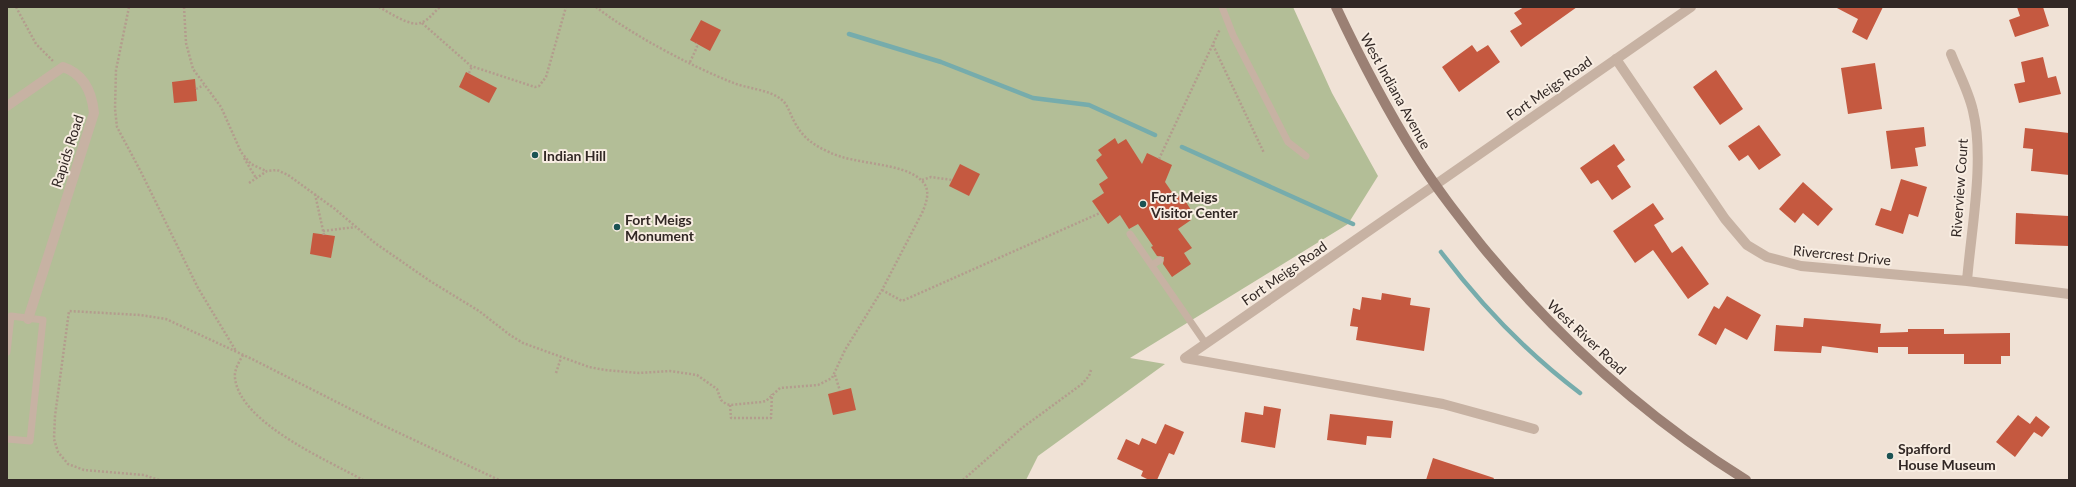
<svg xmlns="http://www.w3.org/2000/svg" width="2076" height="487" viewBox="0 0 2076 487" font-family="Lato,sans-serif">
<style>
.green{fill:#b3be97}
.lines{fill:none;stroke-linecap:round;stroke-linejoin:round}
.stream{stroke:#76acac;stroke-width:4.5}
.building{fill:#c55940}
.path{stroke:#b39c8d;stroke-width:2.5;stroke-dasharray:2 2;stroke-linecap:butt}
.service{stroke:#c7b2a3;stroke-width:7}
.minor{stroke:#c7b2a3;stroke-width:10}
.tertiary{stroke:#c7b2a3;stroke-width:10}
.secondary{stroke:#9b8074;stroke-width:10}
.poi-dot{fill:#1b5253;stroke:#f8ede2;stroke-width:1.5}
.labels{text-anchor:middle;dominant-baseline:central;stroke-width:4;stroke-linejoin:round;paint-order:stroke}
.street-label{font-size:14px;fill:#322825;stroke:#f8ede2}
.poi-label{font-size:14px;font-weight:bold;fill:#322825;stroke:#f8ede2;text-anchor:start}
</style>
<rect width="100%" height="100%" fill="#f0e2d6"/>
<path class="green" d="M7,7H1293L1332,93L1378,176L1348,224L1130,358L1165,364L1038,456L1026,480H7Z"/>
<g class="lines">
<path class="stream" d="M849,34L941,62L1033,98L1089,105L1155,135
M1182,147L1353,224
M1441,252C1481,305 1527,353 1580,393"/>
</g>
<path class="building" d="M1524,7H1577L1521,47L1510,31L1522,24L1514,13Z
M1835,7H1883L1867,40L1852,32L1858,19Z
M2017,7H2043L2049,26L2015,37L2009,20L2020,16Z
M701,20L721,30L710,51L690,40Z
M1472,45L1477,52L1488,45L1500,62L1459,92L1442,67Z
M2043,57L2048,78L2056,76L2061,94L2019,103L2014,84L2025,82L2021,62Z
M1875,63L1882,109L1848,114L1841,68Z
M1716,70L1743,109L1720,125L1693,87Z
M466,72L497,88L489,103L459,87Z
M195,79L197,101L174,103L172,82Z
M1759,125L1781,155L1759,170L1748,155L1739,161L1728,146Z
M1924,127L1926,146L1915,148L1918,166L1891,169L1886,131Z
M2025,128L2069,133V175L2031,171L2033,149L2023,148Z
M1115,138L1118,144L1126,139L1142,164L1147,153L1172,165L1165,182L1176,198L1181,194L1191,210L1187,214L1191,220L1178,229L1192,248L1184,253L1191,264L1172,277L1163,264L1164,257L1157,256L1151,247L1153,246L1138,224L1129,229L1120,215L1108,224L1092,201L1104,193L1099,184L1108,178L1096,160L1102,155L1098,150Z
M1614,144L1625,160L1617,166L1631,187L1612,200L1598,180L1591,184L1580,168Z
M960,164L980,174L969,196L949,186Z
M1901,179L1927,187L1918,217L1909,214L1903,234L1875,225L1881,208L1891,211Z
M1803,182L1833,209L1818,226L1803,213L1795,223L1779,209Z
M1653,203L1664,219L1654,225L1672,253L1682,246L1709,284L1688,299L1653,250L1635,263L1613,231Z
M2016,213L2069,216V246L2015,244Z
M313,233L335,236L331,258L310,254Z
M1382,293L1411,298L1410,305L1430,308L1424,351L1356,340L1358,327L1350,326L1353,308L1360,310L1362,297L1381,300Z
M1727,296L1761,315L1747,340L1725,328L1716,345L1698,335L1714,306L1719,309Z
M1804,318L1881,324L1880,333L1908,332V329H1944V334L2010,333V356H2001V364H1964V354H1908V347H1878V353L1822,346L1821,353L1774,351L1776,325L1803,327Z
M851,388L856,410L833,415L828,394Z
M1264,406L1281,409L1275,448L1241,442L1245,412L1263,415Z
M1330,414L1393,421L1391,438L1367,436L1366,445L1327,440Z
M2018,415L2030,424L2036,416L2050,427L2042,437L2034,432L2015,457L1996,442Z
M1165,424L1184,432L1174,455L1169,453L1157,480H1149L1141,476L1143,471L1117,459L1126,439L1139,445L1142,438L1156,444Z
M1433,458L1494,478L1493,480H1426Z"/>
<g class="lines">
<path class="path" d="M16,7L36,44L53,61
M129,7L116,70L115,109L117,127L141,172L198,288L236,351
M184,7L186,43L193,69L221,107L241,152L251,164L266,171
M379,7C388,12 411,27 420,23C428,21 434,12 440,7
M422,23L471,66L535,87L539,86L546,77L566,7
M1213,45L1264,153
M690,62L697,47L696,43
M469,73L472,66
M196,89L204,85
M244,158L256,178
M1159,159L1220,29
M922,180L931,177L952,180
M249,183L267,171L277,170L288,175L335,209L375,243L430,281L479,311L510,335L523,343L589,367L605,370L639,373L670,371L697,375L717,389L721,400L726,404L730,405L761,402L766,401L780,388L818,385L832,378L845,350L882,290L923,211C927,200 931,189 921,180C902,162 854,165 829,152C813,145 802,137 794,121C790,114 788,105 782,100C769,89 747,89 731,82C689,65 632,35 596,7
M315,194L324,235
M323,231L356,227
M882,290L902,301L1100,213
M243,355C239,362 234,370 235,378C240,423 327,460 363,480
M556,373L561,358
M835,375L840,391
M730,405L731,418H771L772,394
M159,480L144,475L84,470L68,464L58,452L54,439L55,416L69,311L140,315L166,319L252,359L378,423L499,480
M963,480L1022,428L1082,384L1089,376L1091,370"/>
<path class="service" d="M1222,7L1233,35L1288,142L1306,156
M1130,234L1206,344
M1152,265L1160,260
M7,352L11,316L43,320L30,441L7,439"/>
<path class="minor" d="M1951,54C1958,72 1969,92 1973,111C1985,160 1971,230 1967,281
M1616,59L1725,219L1747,245L1767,257L1801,266L1967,281L2069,294
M7,106L63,67C84,74 92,92 94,113L28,319
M1435,185L1185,358L1443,404L1534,429"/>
<path class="tertiary" d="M1435,185L1691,7"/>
<path class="secondary" d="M1336,7C1360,58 1386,108 1416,156C1436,188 1459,217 1482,246C1557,337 1645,417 1746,480"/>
</g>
<g class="poi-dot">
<circle cx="535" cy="155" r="4"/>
<circle cx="1143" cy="204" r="4"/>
<circle cx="617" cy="227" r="4"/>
<circle cx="1890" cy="456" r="4"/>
</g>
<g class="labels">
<g class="street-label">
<text transform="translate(1549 88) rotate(-35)">Fort Meigs Road</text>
<text transform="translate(1396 91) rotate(61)">West Indiana Avenue</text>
<text transform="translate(67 151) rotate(-72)">Rapids Road</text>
<text transform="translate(1959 188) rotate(-86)">Riverview Court</text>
<text transform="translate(1842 255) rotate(6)">Rivercrest Drive</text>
<text transform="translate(1284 273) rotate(-35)">Fort Meigs Road</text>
<text transform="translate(1587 337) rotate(43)">West River Road</text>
</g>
<g class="poi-label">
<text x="543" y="155">Indian Hill</text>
<text x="1151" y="196">Fort Meigs<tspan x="1151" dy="16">Visitor Center</tspan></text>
<text x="625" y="219">Fort Meigs<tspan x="625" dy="16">Monument</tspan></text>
<text x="1898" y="448">Spafford<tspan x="1898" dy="16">House Museum</tspan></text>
</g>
</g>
<rect width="2076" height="487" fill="none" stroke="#322825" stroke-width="16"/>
</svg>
